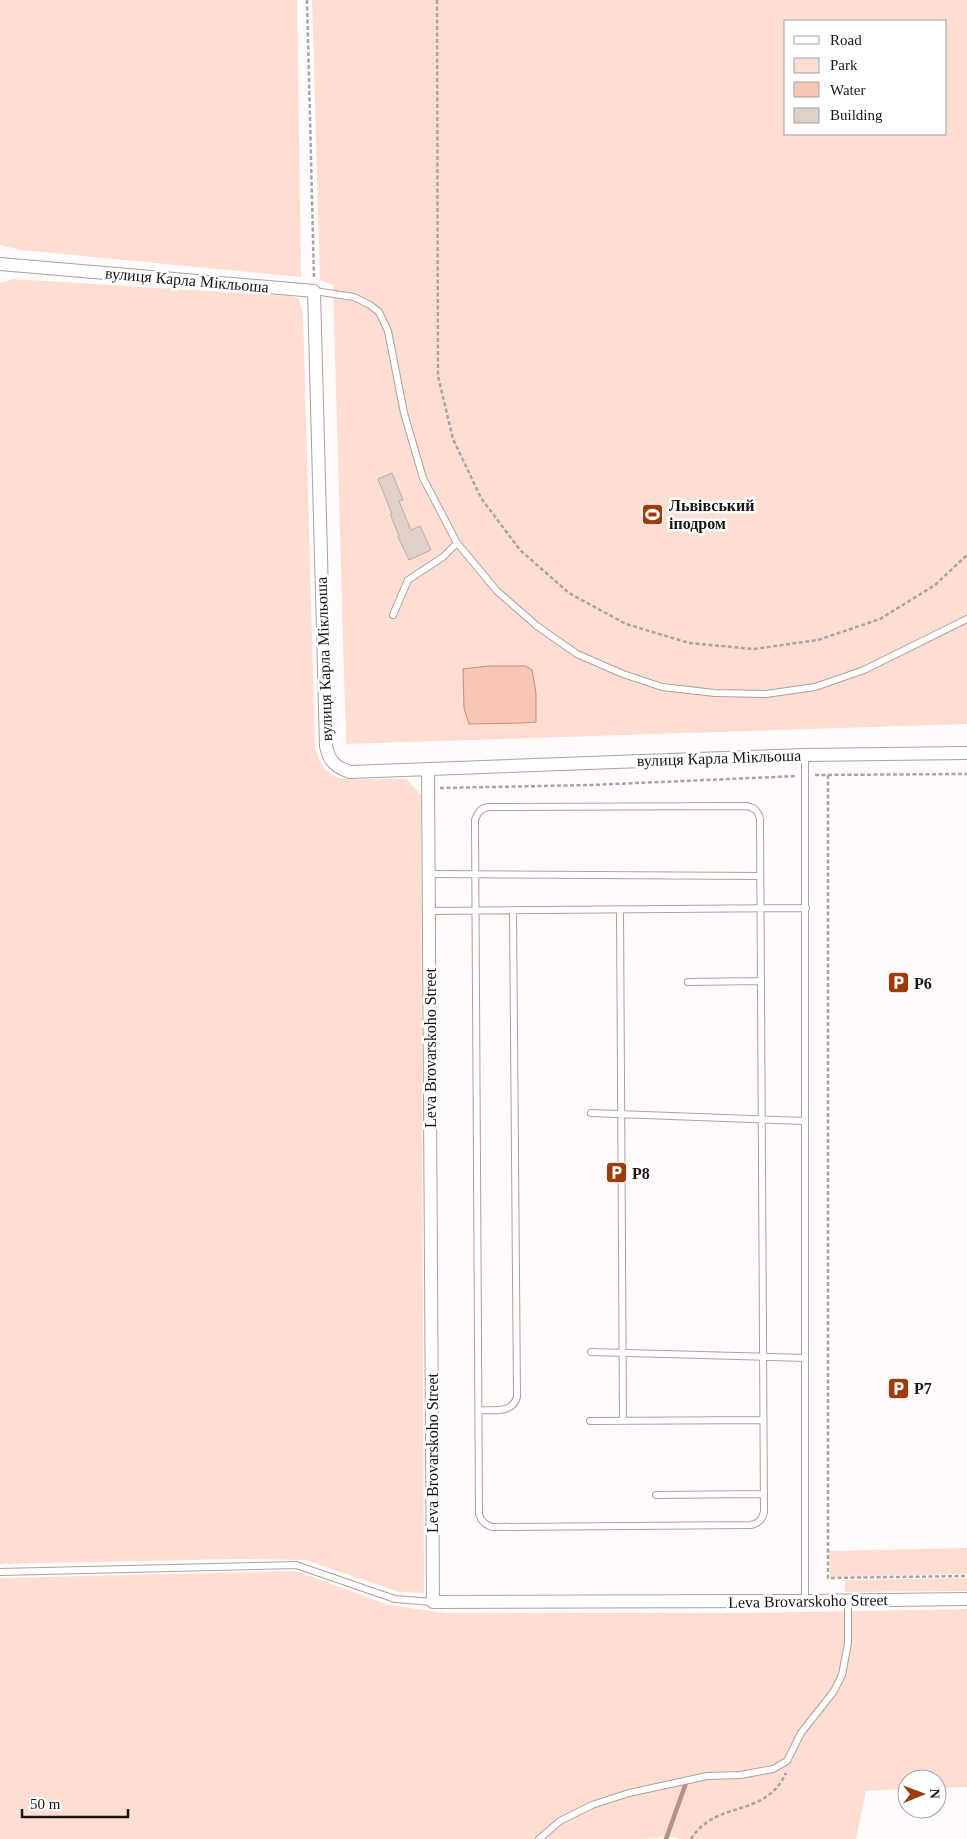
<svg xmlns="http://www.w3.org/2000/svg" width="967" height="1839" viewBox="0 0 967 1839" font-family="Georgia,serif">
<style>
.green{fill:#feded3;fill-rule:evenodd}
.water{fill:#fac6b4;stroke:#b69183}
.lines{fill:none;stroke-linecap:round;stroke-linejoin:round}
.stream{stroke:#b69183;stroke-width:4.5}
.building{fill:#dfd0ca;stroke:#baaca6}
.service-casing{stroke:#aea09b;stroke-width:8}
.minor-casing{stroke:#aea09b;stroke-width:14}
.path{stroke:#a8a4a3;stroke-width:2.5;stroke-dasharray:4 2.5;stroke-linecap:butt}
.service{stroke:#fff;stroke-width:6}
.minor{stroke:#fff;stroke-width:12}
.labels{text-anchor:middle;dominant-baseline:central;stroke-width:5;stroke-linejoin:round;paint-order:stroke}
.street-label{font-size:16px;fill:#191412;stroke:#fff}
.poi-label{font-size:16px;font-weight:bold;fill:#191412;stroke:#fff;text-anchor:start}
</style>
<rect width="100%" height="100%" fill="#fefbfa"/>
<path class="green" d="M0,0H297L301,277L21,250L0,245Z
M312,0H967V724L346,744L333,285L320,280ZM786,21H946V134H786Z
M13,279L290,296L299,299L303,315L315,747C324,779 337,780 368,779C381,779 394,779 407,779L421,795L424,1593L399,1592L305,1560L238,1559L0,1564V283Z
M967,1548V1574L830,1577L829,1551Z
M296,1571L389,1605L445,1613H755L967,1609V1787L937,1788V1779H907V1789L866,1791L856,1839H677V1837L634,1839H0V1578Z
M967,1578V1591L845,1592V1580Z"/>
<path class="water" d="M488,666H526L532,670L536,693V722L522,723L469,724L464,708L463,669Z"/>
<g class="lines">
<path class="stream" d="M666,1839L686,1783"/>
</g>
<path class="building" d="M392,473L403,500L399,501L411,530L420,526L431,550L409,560L398,537L399,536L390,514H392L378,479Z"/>
<g class="lines">
<defs>
<path id="service" d="M314,291L354,297L370,305L379,312L388,331L404,413L423,478L457,543L497,591L537,626L577,654L623,674L662,687L715,693L766,694L815,687L864,670L967,619
M393,615L408,580L443,557L457,543
M747,806C755,808 758,811 760,819L764,1512C762,1520 759,1523 751,1525L492,1527C484,1524 481,1521 479,1514L475,820C478,812 480,809 488,807Z
M429,874L760,876
M620,910L623,1421
M429,911L806,908
M688,982L761,981
M591,1113L805,1121
M591,1352L805,1358
M479,1410C493,1410 512,1414 517,1397L513,911
M590,1421L763,1420
M656,1495L764,1494
M0,1572L296,1565L395,1599L433,1602
M805,1601V755
M539,1839L560,1821L592,1805L629,1793L707,1776L740,1775L773,1769L787,1761L801,1733L834,1691L842,1675L848,1643V1601"/>
<path id="minor" d="M0,264L314,291L326,746C329,761 335,767 350,772L805,755L967,753
M428,769L433,1602L805,1601L967,1599"/>
</defs>
<use href="#service" class="service-casing"/>
<use href="#minor" class="minor-casing"/>
<path class="path" d="M307,0L314,278
M437,0L438,376L453,439L481,498L520,550L569,593L626,624L689,643L754,649L818,640L880,619L935,585L967,555
M815,775L967,774
M828,775V1578L967,1576
M440,788L592,785L797,776
M691,1839C716,1799 765,1819 786,1773"/>
<use href="#service" class="service"/>
<use href="#minor" class="minor"/>
</g>
<defs>
<symbol id="stadium-square" viewBox="-11 -11 22 22"><rect x="-9" y="-9" width="18" height="18" rx="4" fill="#9f3a0c" stroke="#fff"/><path d="M0-5a6.5 5 0 1 0 0 10a6.5 5 0 1 0 0-10ZM-3.5-1.8h7v3.6h-7Z" fill="#fff"/></symbol>
<symbol id="parking-square" viewBox="-11 -11 22 22"><rect x="-9" y="-9" width="18" height="18" rx="4" fill="#9f3a0c" stroke="#fff"/><path d="M-3.5-5.5H1a3.5 3.5 0 0 1 0 7H-1V5.5H-3.5ZM-1-3.4V-.6H.8a1.4 1.4 0 0 0 0-2.8Z" fill="#fff"/></symbol>
</defs>
<g fill-rule="evenodd">
<use href="#stadium-square" x="640" y="502" width="25" height="25"/>
<use href="#parking-square" x="886" y="970" width="25" height="25"/>
<use href="#parking-square" x="604" y="1160" width="25" height="25"/>
<use href="#parking-square" x="886" y="1376" width="25" height="25"/>
</g>
<g class="labels">
<g class="street-label">
<text transform="translate(187 280) rotate(5)">вулиця Карла Мікльоша</text>
<text transform="translate(324 659) rotate(-92)">вулиця Карла Мікльоша</text>
<text transform="translate(719 758) rotate(-2)">вулиця Карла Мікльоша</text>
<text transform="translate(430 1048) rotate(-90)">Leva Brovarskoho Street</text>
<text transform="translate(432 1453) rotate(-90)">Leva Brovarskoho Street</text>
<text transform="translate(808 1601) rotate(-1)">Leva Brovarskoho Street</text>
</g>
<g class="poi-label">
<text x="669" y="505">Львівський<tspan x="669" dy="18">іподром</tspan></text>
<text x="914" y="983">P6</text>
<text x="632" y="1173">P8</text>
<text x="914" y="1388">P7</text>
</g>
</g>
<rect x="784" y="20" width="162" height="115" fill="#ffffff" stroke="#a3a1a0"/>
<rect x="794" y="36" width="25" height="8" fill="#ffffff" stroke="#a3a1a0"/>
<text x="830" y="45" font-size="15" fill="#191412">Road</text>
<rect x="794" y="58" width="25" height="15" fill="#feded3" stroke="#a3a1a0"/>
<text x="830" y="70" font-size="15" fill="#191412">Park</text>
<rect x="794" y="82" width="25" height="15" fill="#fac6b4" stroke="#a3a1a0"/>
<text x="830" y="95" font-size="15" fill="#191412">Water</text>
<rect x="794" y="108" width="25" height="15" fill="#dfd0ca" stroke="#a3a1a0"/>
<text x="830" y="120" font-size="15" fill="#191412">Building</text>
<g transform="translate(922 1794) rotate(89)"><circle r="24" fill="#ffffff" stroke="#a3a1a0"/>
<path d="M0-4L9 19L0 12L-9 19Z" fill="#9f3a0c"/>
<text y="-8" font-size="14" font-weight="bold" text-anchor="middle" fill="#191412">N</text>
</g>
<path d="M22 1809v8h106v-8" fill="none" stroke="#191412" stroke-width="2.5"/>
<text x="30" y="1809" font-size="15" fill="#191412" stroke="#ffffff" stroke-width="4" paint-order="stroke">50 m</text>
</svg>
